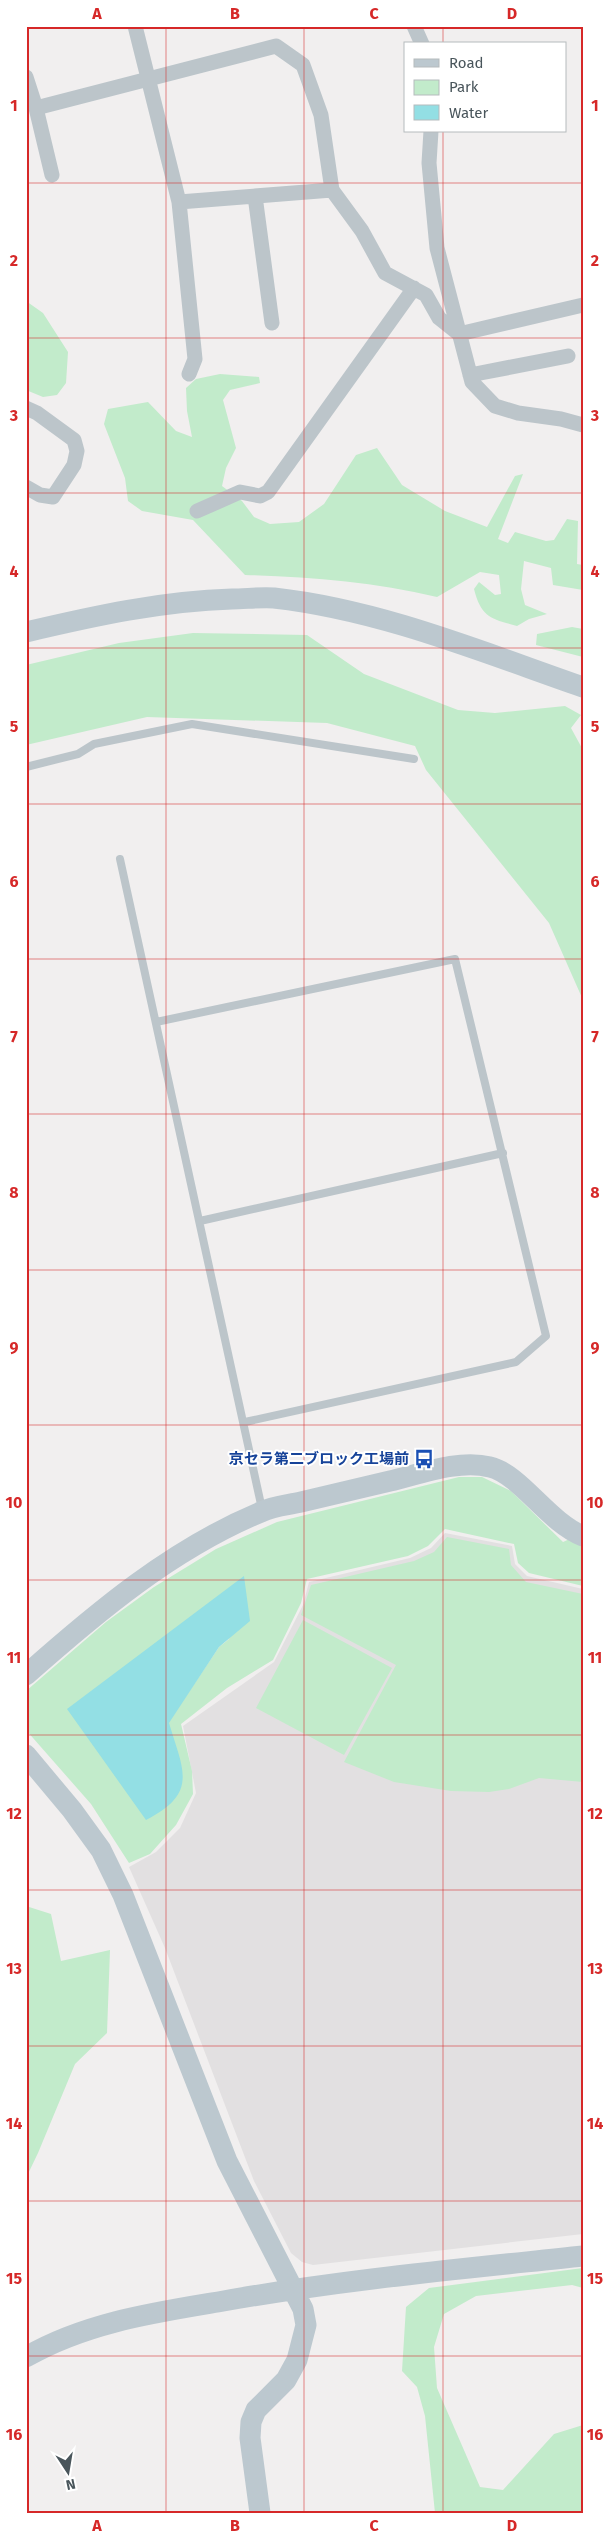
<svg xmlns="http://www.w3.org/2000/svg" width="609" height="2539" viewBox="0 0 609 2539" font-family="'Fira Sans','Noto Sans JP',sans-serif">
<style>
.education{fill:#e2e0e1}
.green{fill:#c2ebcb;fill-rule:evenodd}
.water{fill:#93dfe4}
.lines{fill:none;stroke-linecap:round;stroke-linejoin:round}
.lane{stroke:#bcc5ca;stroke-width:8}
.street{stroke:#bcc5ca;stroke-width:15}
.secondary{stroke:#bcc8cf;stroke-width:21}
.grid{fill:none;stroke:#d62828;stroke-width:1;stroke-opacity:0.55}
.labels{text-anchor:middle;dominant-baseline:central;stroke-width:4;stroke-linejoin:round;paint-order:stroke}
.transit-label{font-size:15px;font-weight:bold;fill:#164399;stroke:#fff;text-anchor:end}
.neatline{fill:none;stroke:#d62828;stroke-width:2}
.grid-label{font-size:16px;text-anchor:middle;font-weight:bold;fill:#d62828}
</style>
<rect width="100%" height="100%" fill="#f1efef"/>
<path class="education" d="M445,1533L512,1546L515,1564L527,1576L583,1589V2234L313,2265L302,2262L291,2253L254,2181L165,1948L129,1867L156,1852L180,1828L196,1793L183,1726L274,1662L303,1605L309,1582L410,1558L431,1548Z"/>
<path class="green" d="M26,301L43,313L68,352L66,383L57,395L43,397L26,390Z
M220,374L259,377L260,383L230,390L223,400L236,448L226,468L222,486L242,501L254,517L270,524L299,522L324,504L356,455L377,448L402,485L445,511L487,527L515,476L523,474L498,539L508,543L515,532L546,541L554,540L567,519L578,521L577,564L583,565V590L553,585L551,568L524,561L521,589L525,605L547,614L529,619L517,626C491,619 481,617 474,589L479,582L495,595L501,594L499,575L480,572L437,597C373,582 310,577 245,575L193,520L142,511L128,501L125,478L104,424L108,409L148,402L176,431L192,437L187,411L186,388L196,379Z
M572,627L583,629V657L536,645L537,634Z
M193,633L307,635L364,674L458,710L495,713L565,706L581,715L571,728L583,750V1000L549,923L426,770L415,746L327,723L147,717L26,745V665L119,643Z
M459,1477H482L511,1491L563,1542L583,1533V1586L529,1573L518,1563L514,1544L445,1529L428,1546L408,1556L307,1579L301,1603L273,1660L227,1688L181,1724L192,1771L193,1794L176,1825L150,1854L129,1863L91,1804L26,1730V1691L106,1622L154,1587L216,1549L277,1522ZM244,1577L229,1639L219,1647L168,1723Z
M447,1537L509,1549L511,1565L526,1582L583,1594V1782L539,1778L509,1789L489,1792L451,1791L394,1782L344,1762L396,1665L301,1615L311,1585L414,1561L434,1552Z
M303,1620L392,1668L344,1755L256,1708Z
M26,1906L51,1914L61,1961L110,1950L107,2033L75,2064L38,2153L26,2178Z
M583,2268V2288L572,2285L476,2296L444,2314L434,2347L437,2388L480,2487L503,2490L554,2434L583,2425V2513H435L425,2416L417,2387L402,2371L406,2307L429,2288Z"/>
<path class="water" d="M244,1576L250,1621L219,1647L169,1723C183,1770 199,1793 146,1820L67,1709Z"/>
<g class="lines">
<path class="lane" d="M26,767L78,754L94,744L192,724L414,759
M120,859L262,1509
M156,1022L455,959L546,1336L516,1362L245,1422
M200,1221L503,1153"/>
<path class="street" d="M135,26L179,202L195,359L189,374
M414,26L422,44
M26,77L36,108
M431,131L429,163L437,248L472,382L495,406L518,413L561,419L583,425
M52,175L36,108L276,46L303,65L321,115L332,190
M255,196L272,323
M179,202L332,190L362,231L385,273L426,295L439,318L459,334
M459,334L583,305
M470,375L568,356
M26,408L37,413L74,440L77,451L74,465L53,497L40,495L26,487
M197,511L240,492L260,496L268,492L414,288"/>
<path class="secondary" d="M26,632C94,616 162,601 232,599C245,599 260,597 274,598C381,610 482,652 583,687
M26,1675C97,1612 172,1549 261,1512C273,1506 288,1505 301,1502C331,1495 360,1488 390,1481C420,1474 459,1459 490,1467C520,1474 548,1522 583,1536
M26,1755L72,1810L101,1850L123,1895L227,2161L303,2309L306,2325L297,2360L286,2380L256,2410L251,2422L250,2438L260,2513
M26,2357C85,2323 152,2313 218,2302C339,2280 461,2269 583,2256"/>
</g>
<path class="grid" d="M166,26V2513M304,26V2513M443,26V44M443,131V2513M26,183H583M26,338H583M26,493H583M26,648H583M26,804H583M26,959H583M26,1114H583M26,1270H583M26,1425H583M26,1580H583M26,1735H583M26,1890H583M26,2046H583M26,2201H583M26,2356H583"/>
<defs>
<symbol id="bus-bare" viewBox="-9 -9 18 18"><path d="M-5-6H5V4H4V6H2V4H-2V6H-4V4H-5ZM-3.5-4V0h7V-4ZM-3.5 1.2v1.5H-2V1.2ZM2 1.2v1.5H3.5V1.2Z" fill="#1a4fb4" stroke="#fff" stroke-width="2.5" paint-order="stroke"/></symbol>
</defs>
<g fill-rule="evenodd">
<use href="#bus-bare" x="410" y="1445" width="28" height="28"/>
</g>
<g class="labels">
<g class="transit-label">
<text x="409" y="1459">京セラ第二ブロック工場前</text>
</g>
</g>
<rect width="609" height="2539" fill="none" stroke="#ffffff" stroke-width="55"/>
<rect x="404" y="42" width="162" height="90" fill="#ffffff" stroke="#b6bbbd"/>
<rect x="414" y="59" width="25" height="8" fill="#bcc8cf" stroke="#b6bbbd"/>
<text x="449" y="68" font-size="15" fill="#49555b">Road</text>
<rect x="414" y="80" width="25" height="15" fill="#c2ebcb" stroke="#b6bbbd"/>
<text x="449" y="92" font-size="15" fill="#49555b">Park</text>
<rect x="414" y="105" width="25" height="15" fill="#93dfe4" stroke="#b6bbbd"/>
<text x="449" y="118" font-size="15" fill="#49555b">Water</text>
<g transform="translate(68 2472) rotate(168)" stroke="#ffffff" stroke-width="4" paint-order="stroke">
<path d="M0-4L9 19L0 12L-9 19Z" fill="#49555b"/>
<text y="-8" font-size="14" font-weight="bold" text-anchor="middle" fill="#49555b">N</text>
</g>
<rect x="28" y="28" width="554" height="2484" class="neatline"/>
<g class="grid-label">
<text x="97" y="19">A</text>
<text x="235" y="19">B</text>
<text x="374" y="19">C</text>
<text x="512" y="19">D</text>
<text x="14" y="111">1</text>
<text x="595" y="111">1</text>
<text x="14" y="266">2</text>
<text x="595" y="266">2</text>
<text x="14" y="421">3</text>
<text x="595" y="421">3</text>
<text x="14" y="577">4</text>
<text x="595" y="577">4</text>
<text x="14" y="732">5</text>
<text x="595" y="732">5</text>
<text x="14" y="887">6</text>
<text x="595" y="887">6</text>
<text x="14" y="1042">7</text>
<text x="595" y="1042">7</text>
<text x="14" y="1198">8</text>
<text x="595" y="1198">8</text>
<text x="14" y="1353">9</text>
<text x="595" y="1353">9</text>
<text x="14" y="1508">10</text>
<text x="595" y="1508">10</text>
<text x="14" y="1663">11</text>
<text x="595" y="1663">11</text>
<text x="14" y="1819">12</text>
<text x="595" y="1819">12</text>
<text x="14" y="1974">13</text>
<text x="595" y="1974">13</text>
<text x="14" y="2129">14</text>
<text x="595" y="2129">14</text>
<text x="14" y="2284">15</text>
<text x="595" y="2284">15</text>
<text x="14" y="2440">16</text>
<text x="595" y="2440">16</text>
<text x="97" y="2531">A</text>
<text x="235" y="2531">B</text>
<text x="374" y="2531">C</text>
<text x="512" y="2531">D</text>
</g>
</svg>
